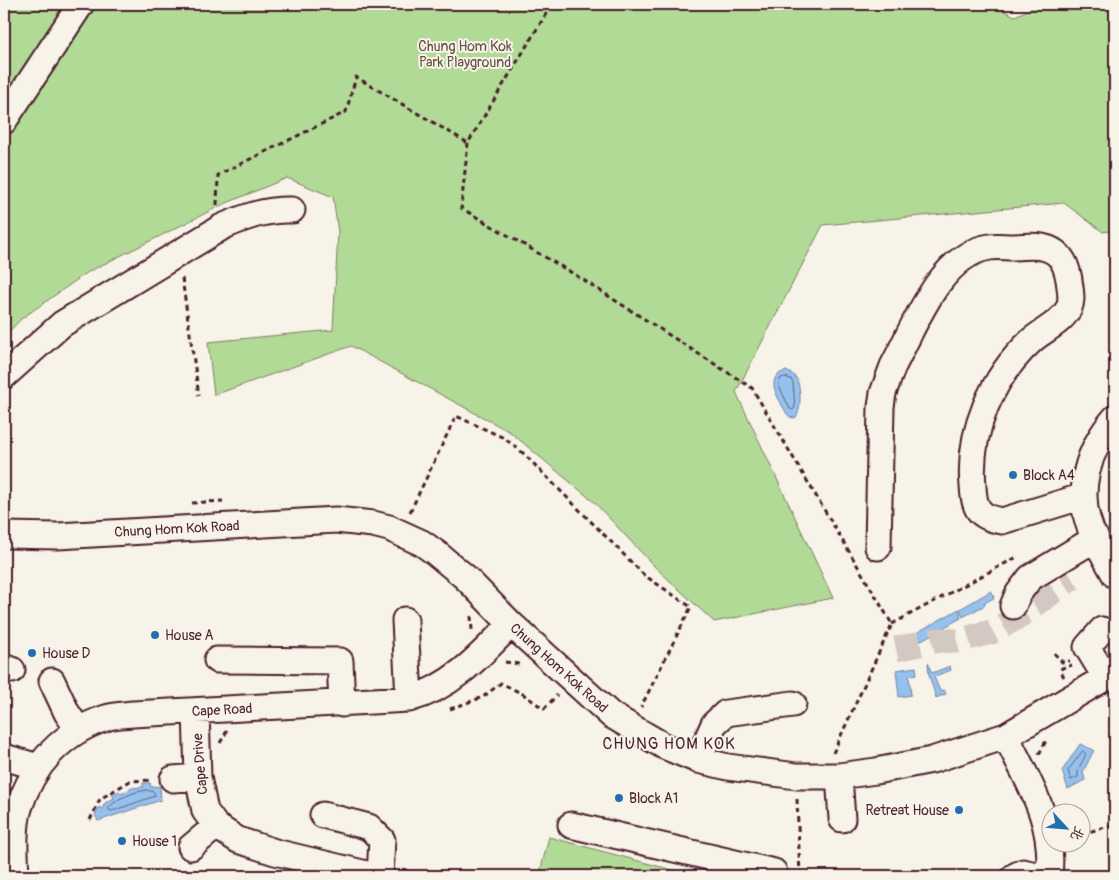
<svg xmlns="http://www.w3.org/2000/svg" width="1119" height="880" viewBox="0 0 1119 880" font-family="Pangolin,'LXGW WenKai TC',sans-serif">
<style>
.green{fill:#b1da97;stroke:#7e7c61}
.water{fill:#94c1ee;stroke:#7680a0}
.lines{fill:none;stroke-linecap:round;stroke-linejoin:round}
.shore{stroke:#686079;stroke-width:1}
.minor-tunnel{stroke:#d4c9c2;stroke-width:25;stroke-dasharray:25 12;stroke-linecap:butt}
.minor-casing{stroke:#4a1f2b;stroke-width:29}
.path{stroke:#4a1f2b;stroke-width:3;stroke-dasharray:5 4;stroke-linecap:butt}
.minor{stroke:#f7f3e8;stroke-width:25}
.poi-dot{fill:#1f6fb2;stroke:#f7f3e8;stroke-width:2}
.labels{text-anchor:middle;dominant-baseline:central;stroke-width:4;stroke-linejoin:round;paint-order:stroke}
.park-label{font-size:14px;fill:#644e46;stroke:#f7f3e8}
.poi-label{font-size:14px;fill:#4a1f2b;stroke:#f7f3e8;text-anchor:start}
.street-label{font-size:14px;fill:#4a1f2b;stroke:#f7f3e8}
.quarter-label{font-size:16px;letter-spacing:1px;fill:#4a1f2b;stroke:#f7f3e8}
</style>
<rect width="100%" height="100%" fill="#f7f3e8"/>
<filter id="ink" filterUnits="userSpaceOnUse"><feTurbulence type="fractalNoise" baseFrequency=".02" numOctaves="2"/><feDisplacementMap in="SourceGraphic" scale="10" xChannelSelector="R" yChannelSelector="G"/><feConvolveMatrix kernelMatrix="1 2 1 2 8 2 1 2 1" color-interpolation-filters="sRGB"/></filter>
<g filter="url(#ink)">
<path class="green" d="M4,4H71L4,107Z
M92,4H990L1015,16L1040,4H1115V230L1103,232L1064,203L823,225L736,392L833,598L714,622L654,566L594,502L510,432L351,346L214,395L208,342L333,330L338,232L333,197L287,178L222,205L88,272L21,319L4,337V138Z
M549,837L695,876H539Z"/>
<path class="water" d="M786,371C790,373 794,374 796,378C801,385 802,413 795,418L790,417L787,414C780,401 762,377 786,371Z
M991,591L994,598L984,603L985,605L963,617L960,609Z
M959,609L961,618L918,642L916,633Z
M928,663L932,673L950,666L951,670L934,677L940,691L944,690L946,694L936,698L929,675Z
M916,667L917,674L909,676L911,695L899,697L896,670Z
M1080,744L1094,750L1083,772L1085,780L1068,789L1062,771Z
M143,783H150L151,787L160,786L161,800L98,821L95,814L99,807L102,809L105,803L114,798L112,795L119,791L121,794L132,788L143,787Z"/>
<g class="lines">
<path class="shore" d="M785,377L791,379L793,383L795,407L793,410L790,409L779,386L780,379Z
M1083,751L1086,754L1078,770V777L1071,780L1068,771Z
M147,790L154,792L155,796L112,811L109,810V807L119,799L133,793Z"/>
<path class="minor-tunnel" d="M896,649L939,640L957,641L991,632L1018,617L1072,578"/>
<defs>
<path id="minor" d="M4,121L81,4
M4,376L62,324L222,227C245,217 266,209 292,210
M1115,418C1088,449 1075,491 1091,530C1098,546 1107,560 1115,575
M4,535L58,536L336,520L373,524L389,528L422,543L436,553L465,577L511,624L611,715L664,746L698,760L728,767L796,776H839L876,771L932,760L1006,736L1115,672
M878,547L881,407L883,393L893,366C914,327 940,254 990,247C997,246 1005,247 1012,247C1022,247 1033,245 1042,247C1063,251 1068,268 1070,287C1071,295 1072,301 1069,308C1061,323 1044,330 1032,340C992,377 968,431 973,486C974,508 978,517 1002,521L1084,496
M1013,606L1018,594L1030,578L1096,538
M405,620L409,699
M1102,630L1087,647L1106,678
M217,660L340,661L342,704
M4,667L12,670
M52,681L67,713L78,729
M196,711L198,777L205,811L216,826L238,840L275,852L375,876
M1006,736C1029,784 1055,821 1049,876
M4,757L38,767
M698,760L714,724L726,713L793,704
M839,776L842,819
M173,779L198,777
M323,815L369,827L382,840L380,876
M571,825L774,872V876
M191,847L216,826
M16,876C15,854 13,829 19,808C33,764 63,732 106,718C114,715 124,715 133,714L409,699C451,688 481,655 511,624
M1015,876L1023,872L1040,876"/>
</defs>
<use href="#minor" class="minor-casing"/>
<path class="path" d="M468,143L461,208L574,274L752,388L892,624L833,753
M217,205L218,175L346,112L356,77L468,143L552,4
M182,278L199,396
M192,503L223,501
M410,512L456,416L504,438L523,453L644,575L691,607L641,707
M1112,596L1115,602
M471,616L472,630
M892,624L1017,557
M1054,653L1062,662L1070,661
M505,662L519,664
M1064,677L1060,670L1062,668L1072,665
M450,709L483,697L501,683L523,694L544,709L557,695
M220,743L227,731
M1039,754L1047,739
M797,799L800,876
M90,820L100,799L130,781L152,780
M1082,834L1115,824
M402,869L431,876"/>
<use href="#minor" class="minor"/>
</g>
</g>
<g class="poi-dot">
<circle cx="1013" cy="475" r="5"/>
<circle cx="155" cy="635" r="5"/>
<circle cx="32" cy="653" r="5"/>
<circle cx="619" cy="798" r="5"/>
<circle cx="959" cy="810" r="5"/>
<circle cx="122" cy="841" r="5"/>
</g>
<g class="labels">
<g class="park-label">
<text x="465" y="46">Chung Hom Kok<tspan x="465" dy="16">Park Playground</tspan></text>
</g>
<g class="poi-label">
<text x="1023" y="475">Block A4</text>
<text x="165" y="635">House A</text>
<text x="42" y="653">House D</text>
<text x="629" y="798">Block A1</text>
<text x="949" y="810" text-anchor="end">Retreat House</text>
<text x="132" y="841">House 1</text>
</g>
<g class="street-label">
<text transform="translate(177 529) rotate(-3)">Chung Hom Kok Road</text>
<text transform="translate(559 668) rotate(42)">Chung Hom Kok Road</text>
<text transform="translate(222 710) rotate(-3)">Cape Road</text>
<text transform="translate(200 764) rotate(-95)">Cape Drive</text>
</g>
<g class="quarter-label">
<text x="669" y="744">CHUNG HOM KOK</text>
</g>
</g>
<rect width="1119" height="880" fill="none" stroke="#f7f3e8" stroke-width="20"/>
<rect x="10" y="10" width="1099" height="860" fill="none" stroke="#4a1f2b" stroke-width="2" filter="url(#ink)"/>
<g transform="translate(1066 828) rotate(116)"><circle r="24" fill="#f7f3e8" stroke="#b29e9c"/>
<path d="M0-4L9 19L0 12L-9 19Z" fill="#1f6fb2"/>
<text y="-8" font-size="14" font-weight="bold" text-anchor="middle" fill="#4a1f2b">北</text>
</g>
</svg>
